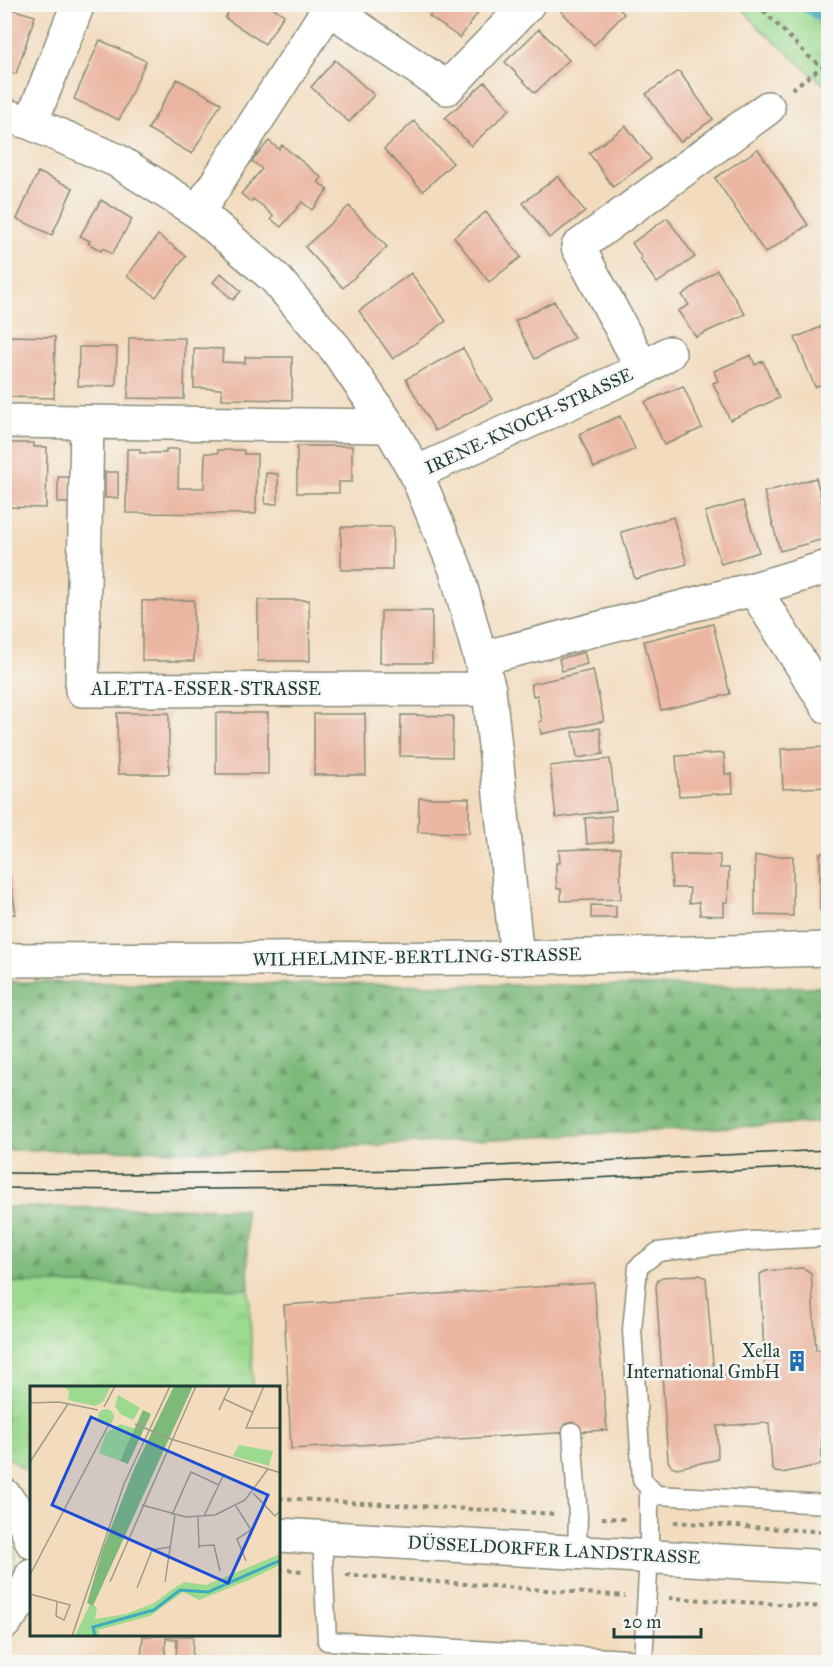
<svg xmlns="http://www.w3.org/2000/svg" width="833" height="1667" viewBox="0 0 833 1667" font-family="'IM FELL Great Primer',serif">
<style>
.grass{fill:url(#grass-tufts);stroke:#5e8c62;stroke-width:1.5}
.forest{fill:url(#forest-firs);stroke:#4e7c57;stroke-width:1.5}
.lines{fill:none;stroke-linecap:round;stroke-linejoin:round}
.stream{stroke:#3eaabe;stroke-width:9}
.building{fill:#ebb6a1}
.service-casing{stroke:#898c79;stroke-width:21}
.minor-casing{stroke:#898c79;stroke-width:36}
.secondary-casing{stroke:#898c79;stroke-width:36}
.path{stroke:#898c79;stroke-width:4;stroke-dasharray:4.5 4.5;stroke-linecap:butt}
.service{stroke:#fff;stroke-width:18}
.minor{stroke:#fff;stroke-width:33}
.secondary{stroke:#fff;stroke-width:33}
.tram{stroke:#1f3d34;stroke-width:1.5}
.labels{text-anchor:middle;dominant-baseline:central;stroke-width:5;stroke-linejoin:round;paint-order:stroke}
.street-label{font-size:18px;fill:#1f3d34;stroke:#f6f6f2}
.poi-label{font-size:18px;fill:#1f3d34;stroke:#f6f6f2;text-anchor:end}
.inset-river{fill:none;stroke:#3eaabe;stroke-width:3}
.inset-road{fill:none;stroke:#9e9c87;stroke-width:1.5}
.view{fill:#1d4ed8;fill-opacity:0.15;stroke:#1d4ed8;stroke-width:3}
.inset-edge{fill:none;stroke:#1f3d34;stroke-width:3}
</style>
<defs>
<pattern id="grass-tufts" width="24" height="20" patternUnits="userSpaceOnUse" patternTransform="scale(1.5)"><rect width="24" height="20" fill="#9cda8f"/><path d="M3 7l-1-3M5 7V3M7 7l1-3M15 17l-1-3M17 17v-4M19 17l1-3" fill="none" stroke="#86bc7c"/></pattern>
<pattern id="forest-firs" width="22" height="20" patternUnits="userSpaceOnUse" patternTransform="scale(1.5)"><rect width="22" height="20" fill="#7dba7a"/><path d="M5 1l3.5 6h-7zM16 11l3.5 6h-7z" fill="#669865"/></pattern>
</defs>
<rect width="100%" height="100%" fill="#f6f6f2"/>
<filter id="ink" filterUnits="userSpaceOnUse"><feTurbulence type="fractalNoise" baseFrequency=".0167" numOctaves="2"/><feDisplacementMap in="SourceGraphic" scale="12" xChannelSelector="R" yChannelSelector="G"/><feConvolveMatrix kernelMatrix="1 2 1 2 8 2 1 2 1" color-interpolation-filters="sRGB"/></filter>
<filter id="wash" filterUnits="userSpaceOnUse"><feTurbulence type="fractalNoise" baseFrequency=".008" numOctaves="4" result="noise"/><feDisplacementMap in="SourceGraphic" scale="24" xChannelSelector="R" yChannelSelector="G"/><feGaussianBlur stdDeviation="1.35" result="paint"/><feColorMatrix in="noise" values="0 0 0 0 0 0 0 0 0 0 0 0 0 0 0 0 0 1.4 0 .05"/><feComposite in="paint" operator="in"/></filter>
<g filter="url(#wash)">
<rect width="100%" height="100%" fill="#f3dcbe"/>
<path class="grass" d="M740,5H828V88L757,26Z
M5,1282L249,1289L253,1388H32L31,1474L5,1455Z
M5,1516C19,1545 20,1565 5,1594Z"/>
<path class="forest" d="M5,982L828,987V1122L261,1151L5,1150Z
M5,1207L245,1209L249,1289L5,1282Z"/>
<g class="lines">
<path class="stream" d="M801,4L828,24"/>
</g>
<g id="blocks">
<path class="building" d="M233,4H268L284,15L265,44L225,18Z
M437,4H484L460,38L429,16Z
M564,4H615L624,14L594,45L559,9Z
M4,7L35,16L16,74L4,70Z
M539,29L569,60L535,93L505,62Z
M100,40L146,61L119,120L74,99Z
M335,60L374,95L349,122L311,87Z
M679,71L713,119L680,142L646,94Z
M177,79L221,103L192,154L148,129Z
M485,82L510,109L471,146L445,118Z
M414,121L453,163L423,191L384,149Z
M626,126L651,159L613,187L589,153Z
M269,141L279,149L282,145L322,178L318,182L328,190L312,210L302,202L281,227L271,219L273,216L264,207L253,199L251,202L241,194L262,169L252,161Z
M758,149L808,225L765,253L715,178Z
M38,172L73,188L52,235L17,219Z
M558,176L585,212L549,238L523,203Z
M101,200L132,219L112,254L103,248L101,251L88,243L90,241L80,236Z
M349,206L387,247L343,288L305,247Z
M486,212L521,257L489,282L454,237Z
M667,218L695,257L657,283L640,259L642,258L632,243Z
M158,235L186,256L156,297L127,276Z
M717,270L745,314L696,337L678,311L689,305L682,295Z
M221,273L241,291L233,300L213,282Z
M411,273L446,321L393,359L359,311Z
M554,301L574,338L535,359L515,321Z
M828,324V382L815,387L795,338Z
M4,336L55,337L54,398L4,397Z
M129,338H185L184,399L128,398Z
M79,347H117L116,386H78Z
M194,348L223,349L222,362L245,363V357H292V400L222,399V389L194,388Z
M463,348L492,400L435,431L406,379Z
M751,355L755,365L763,361L779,398L730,420L713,383L718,381L714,371Z
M683,386L702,428L664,445L645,402Z
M620,416L635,449L594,468L579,434Z
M8,443H34V447H47L46,508L4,507V447H8Z
M297,446H352V482H339V493H297Z
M127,449H140V453H166V449H179L178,488H204L205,453H218V450H244V454H257L256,514L126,513Z
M105,472H118V498H105Z
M266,473L278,474V504H265Z
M58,477H70V503H58Z
M816,478L828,526V538L780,551L764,492Z
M743,501L759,552L721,564L705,512Z
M673,517L687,564L635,579L621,532Z
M341,527H393L392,570H341Z
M194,600V661H142V601Z
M258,600H309L310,661H258Z
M381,611H432V663H380Z
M713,624L730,694L661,710L644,641Z
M584,652L587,664L562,671L559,659Z
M593,670L604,721L541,734L539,722L542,721L537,695L533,696L531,684Z
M117,713H169V774H118Z
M216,713H268V774H216Z
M314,714H365L366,775H314Z
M401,715L453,716L452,757L400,756Z
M600,728L603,754L577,758L573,732Z
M828,747V787L783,789L781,749Z
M724,753L725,774H732L733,793L679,796L676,756Z
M610,759L616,810L556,818L550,766Z
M419,798H469V833L418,832Z
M611,816L613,842L587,844L585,818Z
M4,846L16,914L4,915Z
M620,848L621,899L561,901V889H557L556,876V863H560L559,850Z
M820,853H828V910H820Z
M690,854L720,855V868H729L728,902H724V916L700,915L699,902L689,903L690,888H672L670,855Z
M755,856H793V916L755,915Z
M591,905L616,906V918H591Z
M803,1268L811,1273L816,1350L828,1349V1419H821L822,1462L819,1465L782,1473L775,1472L772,1468L769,1423L717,1426L718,1457L715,1460L677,1468L671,1466L668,1461L656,1286L658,1280L662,1277L700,1275L706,1278L714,1376L765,1372L760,1274L766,1271Z
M594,1283L607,1430L291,1449L284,1305Z
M143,1636H193L192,1661L176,1660L177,1639L166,1638L165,1660L141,1658Z"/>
</g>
</g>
<g filter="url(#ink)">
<use href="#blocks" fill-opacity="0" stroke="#898c79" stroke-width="1.5"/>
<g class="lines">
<defs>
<path id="service" d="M828,1237L750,1241L658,1252L638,1267L632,1330L642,1480L656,1495L828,1504
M572,1432L578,1516L577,1551
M322,1537L327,1641L643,1660L649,1556V1488"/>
<path id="minor" d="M4,115L31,123L116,160L198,212L275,278L336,349L389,426L416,473L456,570L489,689L517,958
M31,123L78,4
M198,212L329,8L447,88L528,4
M643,369L578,247L768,108
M4,421L389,426
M87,422L82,690L489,689
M416,473L643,369L669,353
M754,589L828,707
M482,658L754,589L828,567
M4,960L517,958L828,949"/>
<path id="secondary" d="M4,1495L23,1518L32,1542
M279,1535L828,1567
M4,1623L23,1599L32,1575"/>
</defs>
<use href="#service" class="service-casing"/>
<use href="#minor" class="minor-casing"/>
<use href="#secondary" class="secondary-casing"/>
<path class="path" d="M757,4L808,56L828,71
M792,89L823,66
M279,1498L555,1514
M602,1518L627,1519
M674,1522L828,1532
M279,1569L302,1571
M346,1575L625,1596
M669,1598L828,1607"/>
<use href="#service" class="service"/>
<use href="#minor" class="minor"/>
<use href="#secondary" class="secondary"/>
<path class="tram" d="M4,1173L121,1174L414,1170L828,1150
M4,1188L120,1190L415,1187L828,1166"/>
</g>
</g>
<defs>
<symbol id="building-bare" viewBox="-9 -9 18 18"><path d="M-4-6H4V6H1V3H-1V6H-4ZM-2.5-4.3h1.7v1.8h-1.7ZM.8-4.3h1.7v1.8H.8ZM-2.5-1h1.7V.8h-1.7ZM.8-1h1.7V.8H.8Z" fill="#1f6fb2" stroke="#f6f6f2" stroke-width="2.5" paint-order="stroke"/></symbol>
</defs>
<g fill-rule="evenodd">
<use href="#building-bare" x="782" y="1346" width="30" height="30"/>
</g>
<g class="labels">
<g class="street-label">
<text transform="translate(529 421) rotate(-25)">IRENE-KNOCH-STRASSE</text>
<text x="206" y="689">ALETTA-ESSER-STRASSE</text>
<text transform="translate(417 957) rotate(-1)">WILHELMINE-BERTLING-STRASSE</text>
<text transform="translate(554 1550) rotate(3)">DÜSSELDORFER LANDSTRASSE</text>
</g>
<g class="poi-label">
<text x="780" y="1351">Xella<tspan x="780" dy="21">International GmbH</tspan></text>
</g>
</g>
<g transform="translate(30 1386)">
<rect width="250" height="250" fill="#f3dcbe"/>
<path d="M88,9L110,22L103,34L90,28L85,20ZM68 31a8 8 0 1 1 16 0a8 8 0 1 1-16 0ZM90,38L105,43L90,75L69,67L76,47ZM209,59L243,65L239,80L203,70ZM250,168V179L219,194L169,214L153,206L120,230L68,244L70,250H45L60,218L67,221L65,233L96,228L124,217L147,200L155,196L176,199Z" fill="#9cda8f"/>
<path d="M144,0H163L63,220L57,217L72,165L104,83ZM113,24L121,28L98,78L90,75Z" fill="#7dba7a"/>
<path d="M32,0H81L73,16L65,20L38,14L39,5Z" fill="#9cda8f"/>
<path class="inset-river" d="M65,250L63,241L124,224L150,204L178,206L251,174"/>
<path class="inset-road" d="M234,0L216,42H251M194,13L222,26M0,17L29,16L68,24M74,21L85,0M189,24L200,0M105,38L141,53L251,87M0,76L38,18M223,107L245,130L251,124M112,119L156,131L185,129L215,114L238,83M206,120L221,144L207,153L216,175M142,129L161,86L189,99M174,130L194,88M168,131L169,162M168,160L184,159L190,185M0,189L78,40M80,196L166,0M135,196L145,129M107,202L122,164L140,161M0,208L40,219L34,234L26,230L27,215M42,250L94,98L140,0"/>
<path class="view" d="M61,31L238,109L198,197L22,119Z"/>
<rect width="250" height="250" class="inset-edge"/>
</g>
<rect width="833" height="1667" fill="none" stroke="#f6f6f2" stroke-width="24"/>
<path d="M614 1628v9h87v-9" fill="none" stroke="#1f3d34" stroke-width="3"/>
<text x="623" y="1628" font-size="18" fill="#1f3d34" stroke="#f6f6f2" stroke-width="4.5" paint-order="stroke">20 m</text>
</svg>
